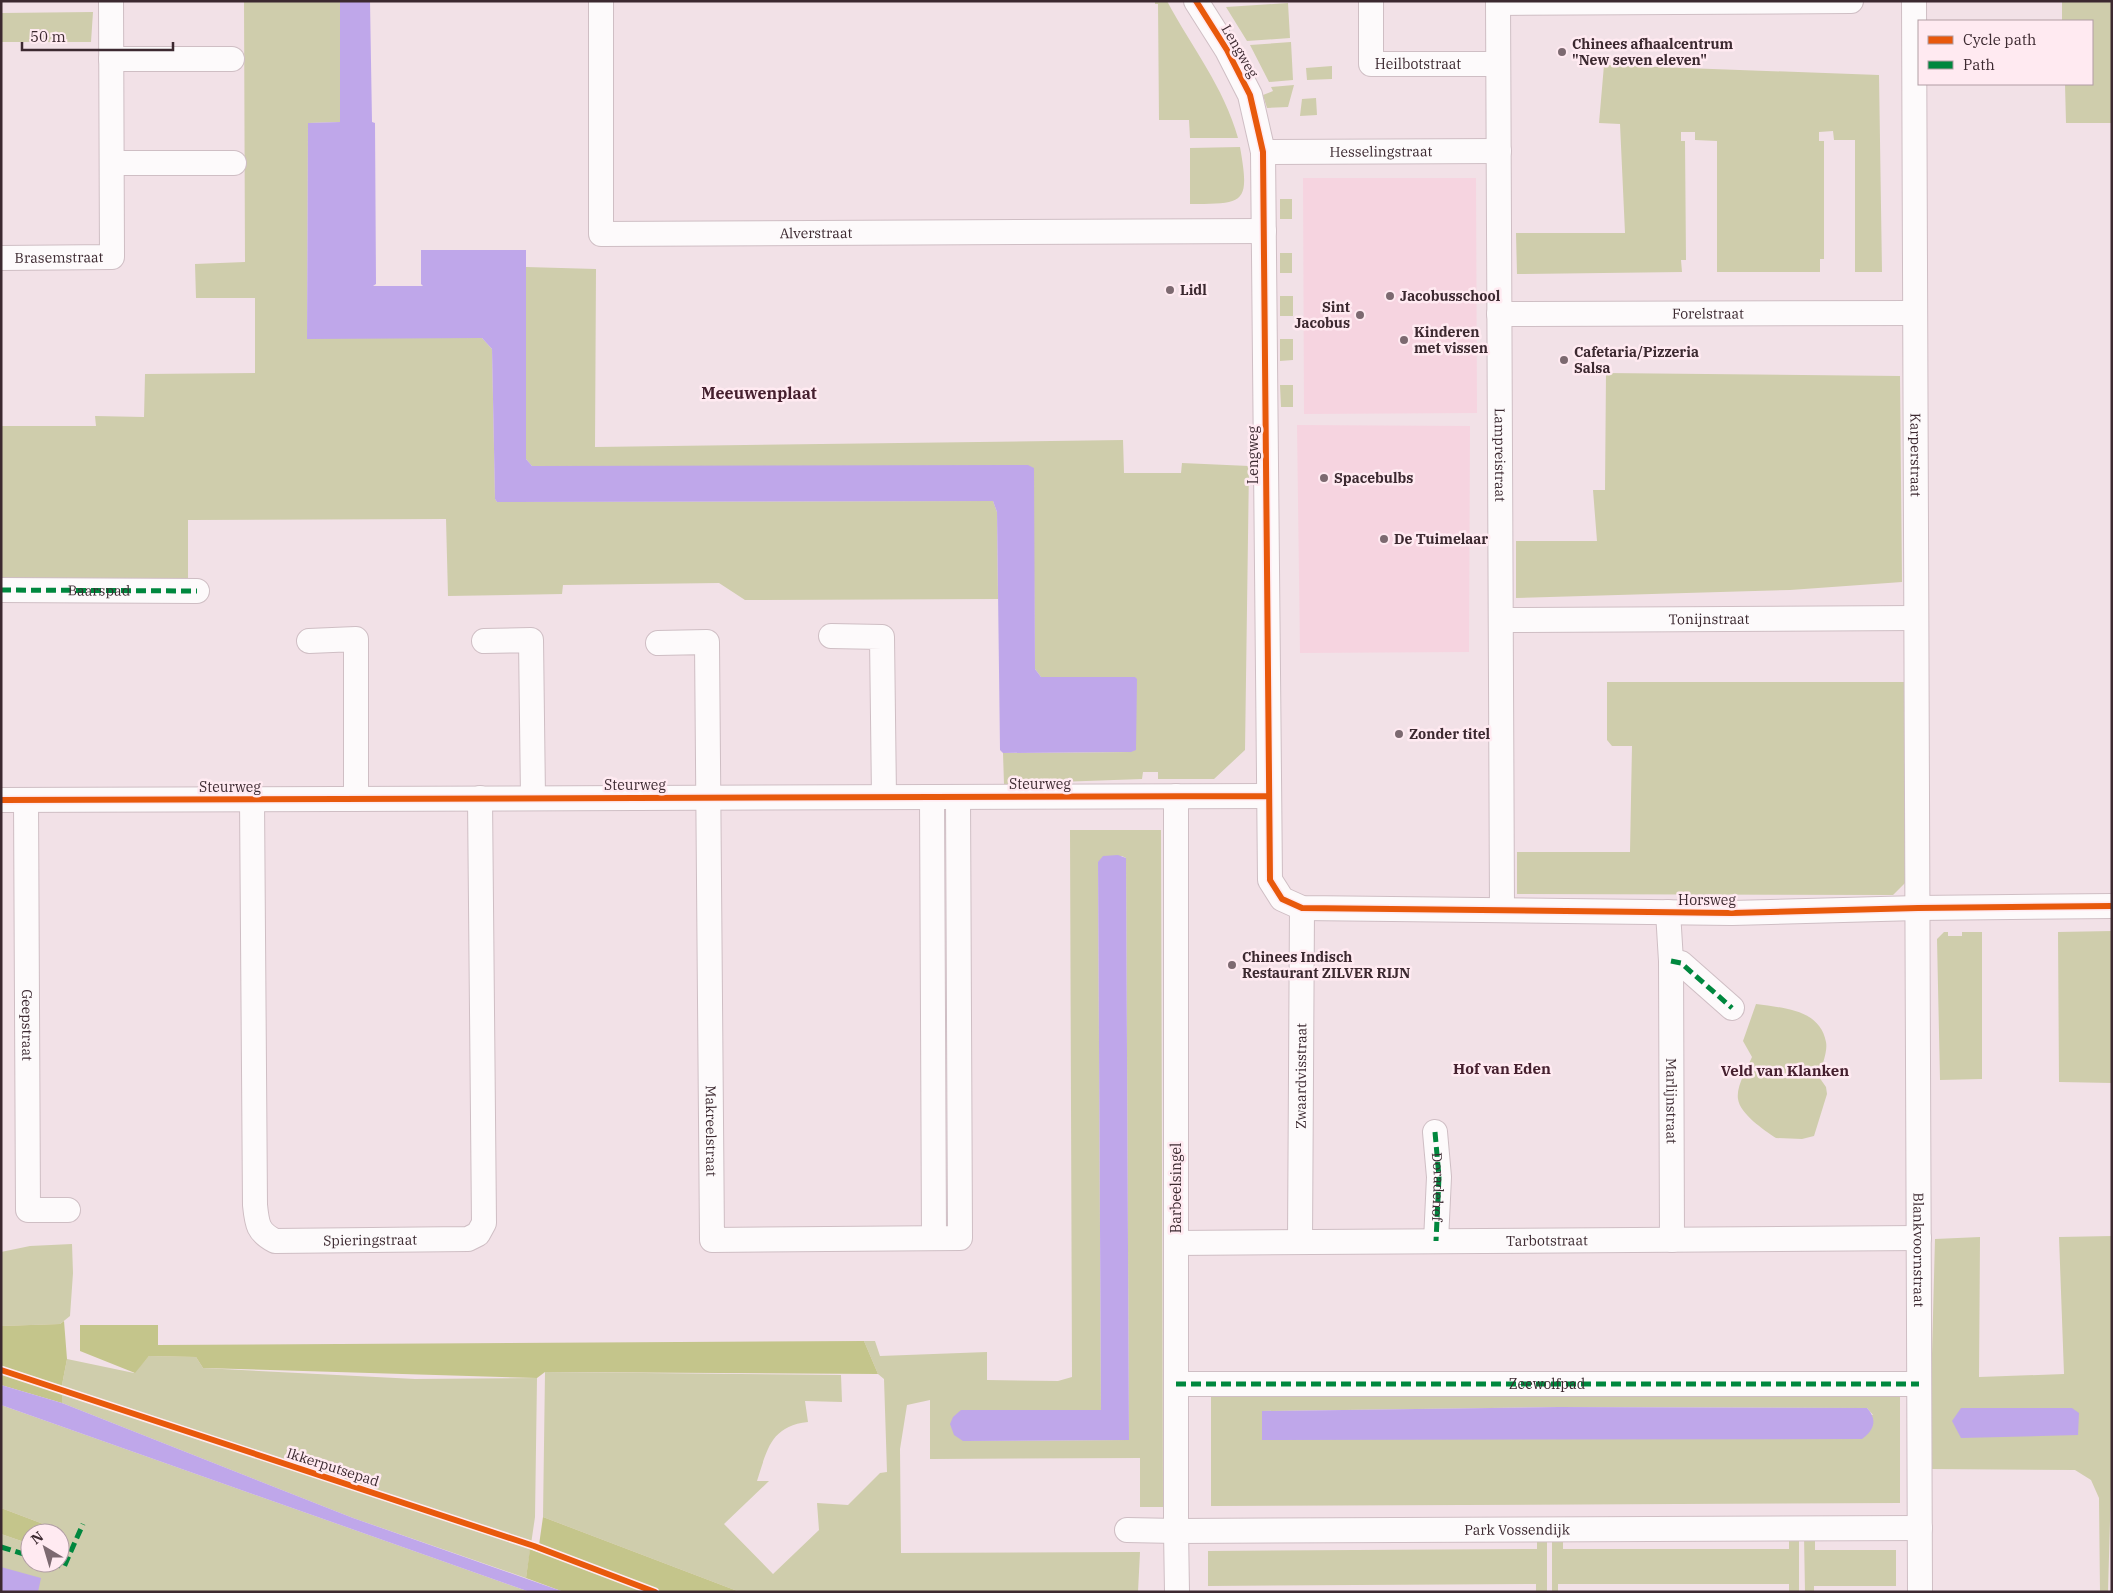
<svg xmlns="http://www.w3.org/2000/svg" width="2113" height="1593" viewBox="0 0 2113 1593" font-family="'IBM Plex Serif',serif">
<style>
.built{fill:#f6d4e0}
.green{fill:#cfcdac;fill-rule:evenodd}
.forest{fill:#c4c58b}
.water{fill:#bfa7ea}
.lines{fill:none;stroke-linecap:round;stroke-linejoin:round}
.minor-casing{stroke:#cfbec4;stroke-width:26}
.minor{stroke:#fdfafb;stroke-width:24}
.quiet{stroke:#00873e;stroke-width:5;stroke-dasharray:10 5;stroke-linecap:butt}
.cycleway-casing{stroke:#ffeaf1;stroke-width:9}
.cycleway{stroke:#e8590c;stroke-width:6}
.poi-dot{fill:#7c6970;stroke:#ffeaf1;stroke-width:2}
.labels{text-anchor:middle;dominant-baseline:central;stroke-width:5;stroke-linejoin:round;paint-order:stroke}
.poi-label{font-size:14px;font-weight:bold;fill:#3c2930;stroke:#ffeaf1;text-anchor:start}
.street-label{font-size:14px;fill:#3c2930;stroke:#ffeaf1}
.neighbourhood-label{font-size:15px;font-weight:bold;fill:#451f2e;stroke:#ffeaf1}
.quarter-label{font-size:16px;font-weight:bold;fill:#451f2e;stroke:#ffeaf1}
</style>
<rect width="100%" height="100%" fill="#f2e1e7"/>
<path class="built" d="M1303,178H1476L1477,413L1304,414Z
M1297,425L1470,426L1469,652L1300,653Z"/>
<path class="green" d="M244,1H340V122L308,123L307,338H482L492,349L495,499L497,502L993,501L997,512L998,599L745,600L719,583L563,585L562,594L448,596L446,519L188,520V582L1,584L2,426H96L95,416L144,417L145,374L255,373V298H196L195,264L245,262Z
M1155,1H1167C1192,48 1224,87 1238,138H1190L1189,120H1159L1158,4H1155Z
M2062,1H2112V123H2066L2065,84H2092V21H2062Z
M1288,3L1290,38L1247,41L1226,7Z
M93,12L91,42H1V13Z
M1291,42L1293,80L1269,82L1250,45Z
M1604,65L1879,75L1882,272H1855V140H1834L1833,131L1819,132V141H1824V259H1820V272H1717V141L1695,140V132H1681V141H1685L1686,260H1681L1682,272L1517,274L1516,233H1625L1620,124L1599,123Z
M1332,66V79L1307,80L1306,68Z
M1294,85L1288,107L1267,108L1263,95L1273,91L1271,87Z
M1316,98L1317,115L1300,116L1302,99Z
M1240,147C1250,204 1245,204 1190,204V148Z
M1280,199H1292V219H1280Z
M1280,253H1292V273H1280Z
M526,267L596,269L595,447L1123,440L1124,473H1181L1182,463L1249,466L1245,750L1214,779H1158V772H1143L1142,779L1004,784L1003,753L1131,752L1135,677H1041L1035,669L1033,468L532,466L526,459Z
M1280,296H1293V316H1280Z
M1280,339H1293V360L1280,361Z
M1606,373L1900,376L1902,582L1790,590L1516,598V541H1597L1593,490H1605Z
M1280,385H1293V407H1281Z
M1607,682H1906L1905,883L1893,895L1517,894V852H1630L1632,746H1612L1607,740Z
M1070,830H1161L1163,1507H1140V1458L930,1459V1400L907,1405L900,1449L901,1553L1140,1552L1138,1592H740L543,1517L545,1372L841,1375L842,1402L805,1401L808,1422C770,1426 767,1451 757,1481H769L724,1524L773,1574L819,1530L817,1503L848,1505L880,1473L887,1472L884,1379L878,1374L864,1341H875L880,1356L987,1352V1380L1058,1381L1072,1377ZM1122,856L1126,858L1129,1440L963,1441L961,1410H1101L1098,862Z
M2112,931V1083L2059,1082L2058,932Z
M1944,932H1948V936H1962V932H1982V1079L1940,1080L1937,939Z
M1756,1004C1783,1008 1820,1009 1826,1042C1828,1052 1821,1067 1819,1077L1826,1087L1827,1094L1814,1136L1802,1139L1776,1138C1764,1130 1740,1114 1738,1099C1736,1086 1747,1069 1752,1057L1743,1041Z
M2112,1236V1449L2108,1592H2100L2099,1498L2091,1480L2075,1470L1929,1469L1935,1239L1980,1237L1979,1377L2064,1374L2059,1237Z
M72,1244L73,1273L70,1316L60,1324L1,1326V1252L30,1246Z
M149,1356L196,1357L203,1368L415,1379L537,1378L535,1517L526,1578L353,1518L62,1403V1385L67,1359L134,1373Z
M1900,1388V1503L1211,1506V1392ZM1558,1407L1867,1408L1873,1415L1262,1440V1411Z
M1,1405L530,1592H1V1534L30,1544V1563H60V1533H46V1525L1,1508Z
M1789,1534H1799V1592H1789V1584H1558V1592H1552V1536H1563V1549H1789Z
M1537,1535H1547V1592H1536V1584L1208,1586V1551L1537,1549Z
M1804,1535H1815V1550H1896V1586H1814V1592H1805Z"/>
<path class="forest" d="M64,1321L67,1359L62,1385V1403L1,1385V1326L60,1324Z
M80,1325H158V1345L864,1341L878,1374L545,1372L537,1378L203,1368L196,1357L149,1356L135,1373L80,1351Z
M1,1508L46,1525V1533H30V1544L1,1534Z
M543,1517L740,1592H564L526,1578L530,1549L538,1552Z"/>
<path class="water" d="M340,1H370L372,122L375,123L376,284L373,286H423L421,284V250H526V459L532,466L1028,465L1034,468L1035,669L1041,677H1135L1137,679L1136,750L1131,752H1121L1003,753L1000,750L997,512L993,501L497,502L495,499L492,349L482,338L307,339L308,123L340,122Z
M1103,856L1118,855L1126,858L1129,1440L963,1441L954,1435L950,1424L953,1417L961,1410H1101L1098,862Z
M1,1385L62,1403L353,1518L564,1592H530L1,1405Z
M1558,1407L1867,1408C1878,1420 1874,1430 1862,1439L1262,1440V1411Z
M1961,1408H2072L2079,1413L2078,1435L1961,1438L1952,1421Z
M1,1567L41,1578L38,1592H1Z"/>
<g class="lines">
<defs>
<g id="minor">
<path id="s1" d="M601,1V234L1264,231"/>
<path d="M1196,1L1227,50L1250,95L1263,152L1270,880L1282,899L1302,908L1732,913L1918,908L2112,906"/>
<path id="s2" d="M1371,1V64H1498"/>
<path id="s3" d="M1498,1L1502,909"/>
<path id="s4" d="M1914,1L1920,1592"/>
<path d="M1498,3L1851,1"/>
<path d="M111,59H232"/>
<path id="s5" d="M1263,152L1499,151"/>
<path d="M112,163H234"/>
<path id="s6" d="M1,258L112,257L111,1"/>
<path id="s7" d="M1499,314L1915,313"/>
<path d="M1,590L197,591"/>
<path id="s8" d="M1501,620L1916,618"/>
<path d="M831,636L882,637L884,797"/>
<path d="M309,641L356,639V799"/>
<path d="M484,641L531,640L533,798"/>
<path id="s9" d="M658,643L707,642L712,1240L960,1238L958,797"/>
<path d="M932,797L934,1238"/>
<path id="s10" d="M252,799L255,1205C257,1225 258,1232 275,1241L468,1239L478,1234L484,1223L480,798"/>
<path d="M1,800L1268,796"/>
<path id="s11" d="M26,800L28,1210H68"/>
<path id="s12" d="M1668,912L1671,961L1672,1240"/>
<path d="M1671,961L1681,963L1732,1008"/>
<path id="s13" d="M1435,1132L1439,1177L1436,1241"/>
<path id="s14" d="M1300,1242L1302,908"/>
<path id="s15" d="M1176,1243L1919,1238"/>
<path d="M1176,1384H1919"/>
<path d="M1127,1530L1176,1531V796"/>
<path id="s16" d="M1177,1592L1176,1531L1920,1528"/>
</g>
</defs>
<use href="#minor" class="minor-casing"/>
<use href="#minor" class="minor"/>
<g class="quiet">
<path id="s17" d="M1,590L197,591"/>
<path d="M1671,961L1681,963L1732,1008"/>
<path d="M1435,1132L1439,1177L1436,1241"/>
<path id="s18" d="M1176,1384H1919"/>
<path d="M1,1547L30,1556"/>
<path d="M51,1563L64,1567L83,1524"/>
</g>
<defs>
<path id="cycleway" d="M1196,1L1227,50L1250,95L1263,152L1270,880L1282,899L1302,908L1732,913L1918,908L2112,906
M1,800L1268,796
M1,1370L534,1546L655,1592"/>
</defs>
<use href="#cycleway" class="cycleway-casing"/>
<use href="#cycleway" class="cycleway"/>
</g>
<g class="poi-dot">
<circle cx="1562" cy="52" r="5"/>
<circle cx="1170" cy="290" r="5"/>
<circle cx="1390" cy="296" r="5"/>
<circle cx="1360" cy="315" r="5"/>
<circle cx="1404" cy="340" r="5"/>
<circle cx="1564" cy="360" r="5"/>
<circle cx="1324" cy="478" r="5"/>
<circle cx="1384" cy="539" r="5"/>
<circle cx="1399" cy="734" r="5"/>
<circle cx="1232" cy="965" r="5"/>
</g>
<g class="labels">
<g class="poi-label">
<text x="1572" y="44">Chinees afhaalcentrum<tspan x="1572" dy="16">"New seven eleven"</tspan></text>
<text x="1180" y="290">Lidl</text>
<text x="1400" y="296">Jacobusschool</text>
<text x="1350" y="307" text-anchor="end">Sint<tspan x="1350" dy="16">Jacobus</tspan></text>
<text x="1414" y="332">Kinderen<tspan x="1414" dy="16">met vissen</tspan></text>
<text x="1574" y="352">Cafetaria/Pizzeria<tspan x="1574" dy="16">Salsa</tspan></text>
<text x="1334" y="478">Spacebulbs</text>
<text x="1394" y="539">De Tuimelaar</text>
<text x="1409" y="734">Zonder titel</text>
<text x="1242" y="957">Chinees Indisch<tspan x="1242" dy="16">Restaurant ZILVER RIJN</tspan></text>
</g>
<g class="street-label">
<text transform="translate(1240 51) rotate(60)">Lengweg</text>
<text stroke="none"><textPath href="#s2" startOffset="110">Heilbotstraat</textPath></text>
<text stroke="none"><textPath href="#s5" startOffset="118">Hesselingstraat</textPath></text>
<text stroke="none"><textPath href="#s1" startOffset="448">Alverstraat</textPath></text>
<text stroke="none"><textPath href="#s6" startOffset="58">Brasemstraat</textPath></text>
<text stroke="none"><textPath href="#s7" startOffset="209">Forelstraat</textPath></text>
<text transform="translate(1253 455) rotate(-90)">Lengweg</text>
<text stroke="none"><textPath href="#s3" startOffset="454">Lampreistraat</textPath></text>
<text stroke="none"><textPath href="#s4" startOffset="454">Karperstraat</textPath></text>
<text stroke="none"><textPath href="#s17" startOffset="98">Baarspad</textPath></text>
<text stroke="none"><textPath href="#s8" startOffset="208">Tonijnstraat</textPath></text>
<text x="1040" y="784">Steurweg</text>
<text x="635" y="785">Steurweg</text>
<text x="230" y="787">Steurweg</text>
<text x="1707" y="900">Horsweg</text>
<text stroke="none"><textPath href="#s11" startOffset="225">Geepstraat</textPath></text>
<text stroke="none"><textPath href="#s14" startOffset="166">Zwaardvisstraat</textPath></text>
<text stroke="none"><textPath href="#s12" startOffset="189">Marlijnstraat</textPath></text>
<text stroke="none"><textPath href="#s9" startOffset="538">Makreelstraat</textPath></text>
<text stroke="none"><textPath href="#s13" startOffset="55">Doradehof</textPath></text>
<text transform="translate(1176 1188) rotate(-90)">Barbeelsingel</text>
<text stroke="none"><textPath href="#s10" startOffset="545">Spieringstraat</textPath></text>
<text stroke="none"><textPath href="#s15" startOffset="371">Tarbotstraat</textPath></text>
<text stroke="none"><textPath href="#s4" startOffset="1249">Blankvoornstraat</textPath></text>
<text stroke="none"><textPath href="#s18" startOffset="371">Zeewolfpad</textPath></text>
<text transform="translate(333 1467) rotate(18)">Ikkerputsepad</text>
<text stroke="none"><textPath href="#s16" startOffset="402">Park Vossendijk</textPath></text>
</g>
<g class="neighbourhood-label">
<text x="1502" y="1068">Hof van Eden</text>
<text x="1785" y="1070">Veld van Klanken</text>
</g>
<g class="quarter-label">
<text x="759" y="393">Meeuwenplaat</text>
</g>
</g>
<rect width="2113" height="1593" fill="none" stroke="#3c2930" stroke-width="5"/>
<rect x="1918" y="20" width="175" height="65" fill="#ffeaf1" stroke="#b19da4"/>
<rect x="1928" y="36" width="25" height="8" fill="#e8590c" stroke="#b19da4"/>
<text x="1963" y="45" font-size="15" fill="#3c2930">Cycle path</text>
<rect x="1928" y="61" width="25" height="8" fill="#00873e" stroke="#b19da4"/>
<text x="1963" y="70" font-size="15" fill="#3c2930">Path</text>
<g transform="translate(45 1548) rotate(322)"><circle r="24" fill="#ffeaf1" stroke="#b19da4"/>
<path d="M0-4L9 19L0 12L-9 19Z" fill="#7c6970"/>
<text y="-8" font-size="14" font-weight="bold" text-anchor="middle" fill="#3c2930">N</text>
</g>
<path d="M22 42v8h151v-8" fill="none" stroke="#3c2930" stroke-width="2.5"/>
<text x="30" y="42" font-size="15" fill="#3c2930" stroke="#ffeaf1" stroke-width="4" paint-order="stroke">50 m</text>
</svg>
